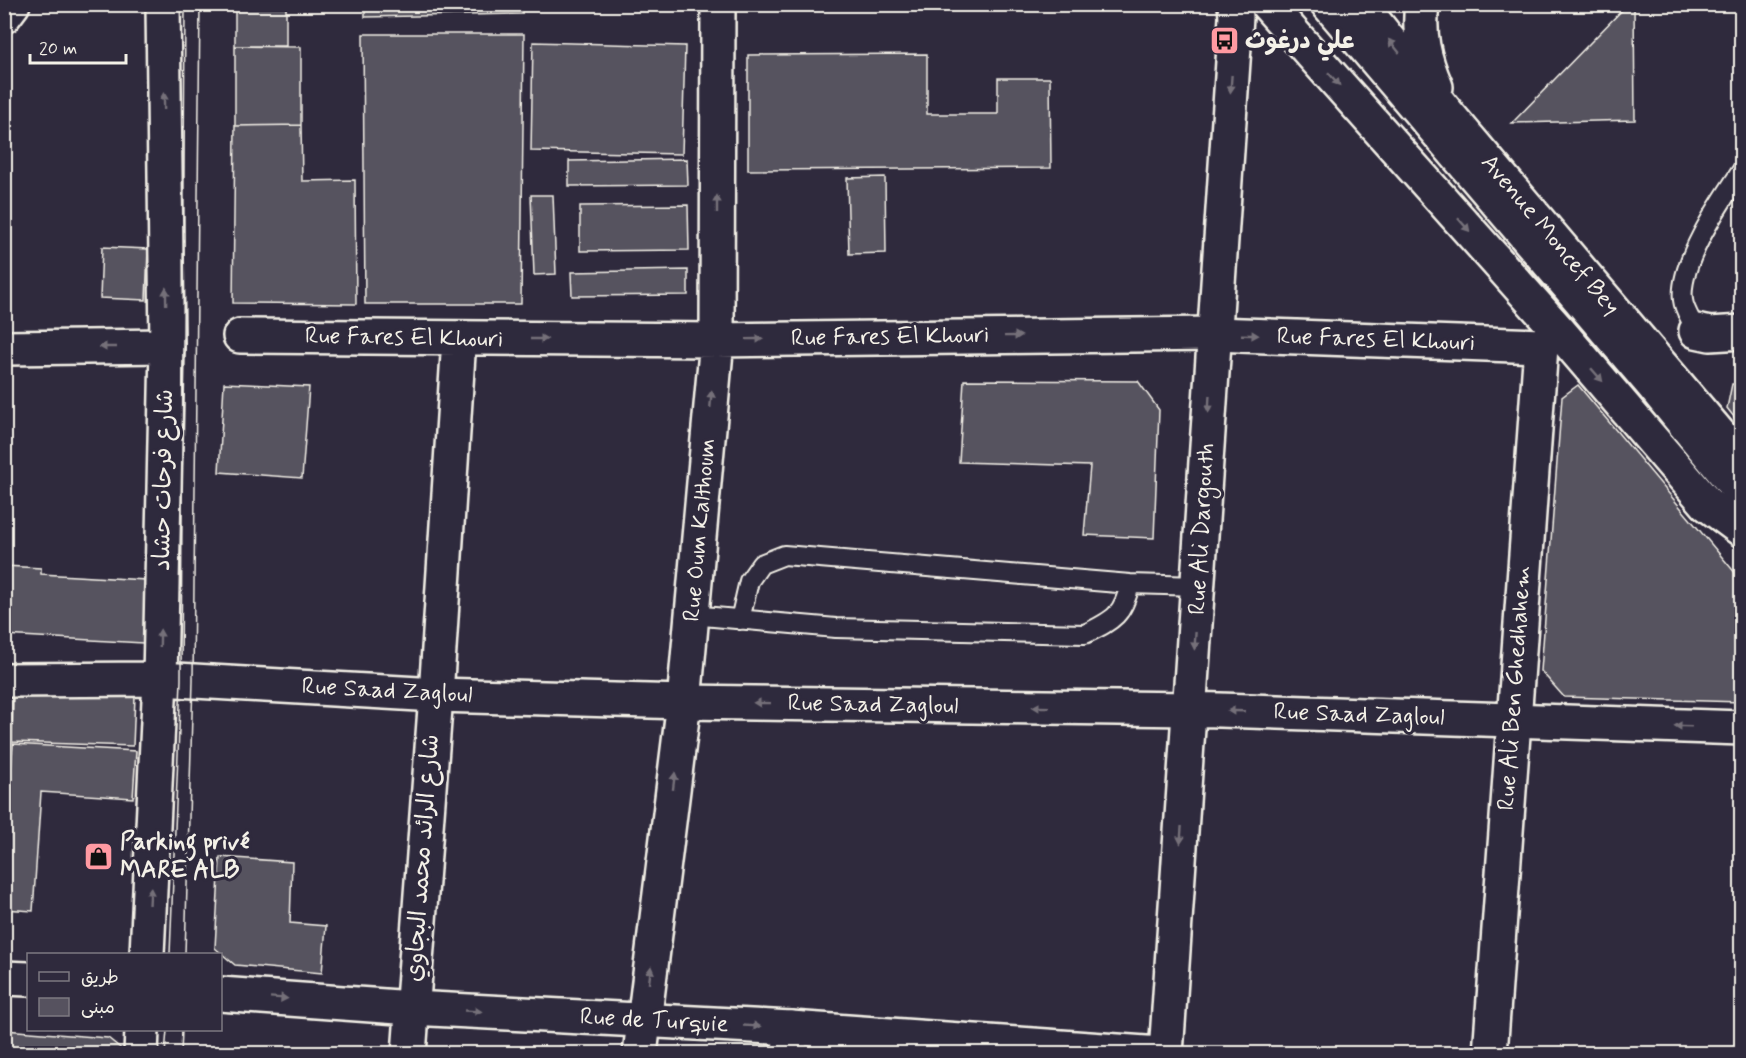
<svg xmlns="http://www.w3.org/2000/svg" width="1746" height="1058" viewBox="0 0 1746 1058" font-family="Mynerve,'Playpen Sans Arabic',sans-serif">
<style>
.building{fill:#56525f;stroke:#f4f1e8;stroke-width:1.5}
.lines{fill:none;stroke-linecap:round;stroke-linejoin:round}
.service-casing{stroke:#f4f1e8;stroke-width:22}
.minor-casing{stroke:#f4f1e8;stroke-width:38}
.tertiary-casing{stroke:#f4f1e8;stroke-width:38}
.secondary-casing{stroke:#f4f1e8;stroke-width:38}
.motorway-casing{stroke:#f4f1e8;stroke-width:38}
.service{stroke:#2f2a3d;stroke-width:18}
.minor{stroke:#2f2a3d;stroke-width:33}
.tertiary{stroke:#2f2a3d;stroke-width:33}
.secondary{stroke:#2f2a3d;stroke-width:33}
.motorway{stroke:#2f2a3d;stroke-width:33}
.tram{stroke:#f4f1e8;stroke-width:1.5}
.oneway{fill:#747079}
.labels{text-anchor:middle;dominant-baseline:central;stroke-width:6;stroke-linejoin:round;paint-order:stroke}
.poi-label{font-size:24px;font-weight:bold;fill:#f4f1e8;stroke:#2f2a3d;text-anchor:start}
.street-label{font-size:24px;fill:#f4f1e8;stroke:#2f2a3d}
</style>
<rect width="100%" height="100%" fill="#2f2a3d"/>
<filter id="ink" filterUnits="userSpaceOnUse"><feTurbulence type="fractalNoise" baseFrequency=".0167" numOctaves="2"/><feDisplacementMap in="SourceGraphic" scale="12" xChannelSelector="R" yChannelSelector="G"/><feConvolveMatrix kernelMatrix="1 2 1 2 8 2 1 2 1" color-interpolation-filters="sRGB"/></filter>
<g filter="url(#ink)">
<path class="building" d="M235,4H286V46H235Z
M365,4H523L522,14L365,17Z
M1628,4H1634L1635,120L1512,123Z
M363,34H524L521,304H365Z
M533,42L685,46L682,154L531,151Z
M235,46L301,47V125L235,126Z
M927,54V114H998V78H1050L1051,168L748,170V55Z
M301,125L302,181L355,180L356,304L233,303L235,126Z
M687,159L688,185L569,186V161Z
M885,177L886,253L849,254L847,178Z
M531,195H553L556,274L534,275Z
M688,205L689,250L580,251V206Z
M102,247L148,249L146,300L100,298Z
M688,270V295L572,296L571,272Z
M964,380L1138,381L1159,410L1154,538L1084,535L1090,466L959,462Z
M224,383L309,387L302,478L219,472Z
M1732,384H1742V427L1727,408Z
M1578,385L1742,581V702L1564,697L1541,671L1562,397Z
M4,566L41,568V574L146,580L143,643L4,635Z
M13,692L135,696L133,746L12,742Z
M13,744L136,751L133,798L41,792L33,911L4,909V784L10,785Z
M220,857L292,862L290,923L326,926L322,973L235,965L215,948Z
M4,1030L108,1038L124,1051V1054H4Z
M219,1048L301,1052L219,1054Z"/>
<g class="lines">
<defs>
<path id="service" d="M1696,331C1692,321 1684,310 1683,300C1678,264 1722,200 1742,170
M692,615L836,628L1085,634C1113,620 1123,616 1130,584
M740,620L749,581L761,564L784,555L1130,584L1199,586"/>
<path id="minor" d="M4,16L13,4
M1696,331L1710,334L1742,332
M240,336L717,340L1214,334L1541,346
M4,348L167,346
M409,1054L436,695L459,339
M640,1054L684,702L717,340L718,4
M789,1054L791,1028
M1490,1054L1541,346L1557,333"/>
<path id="tertiary" d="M4,680L160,679L436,695L684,702L1190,709L1742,728
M147,954L160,679L167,346L163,4
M4,978L28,979
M220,994L412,1008L791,1028L1160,1054
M141,1054L142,1030
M1166,1054C1190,708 1211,362 1236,17L1235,4"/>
<path id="secondary" d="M1267,4L1559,331L1707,504L1742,530
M1363,4L1373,20L1447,113L1742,461
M1422,4C1418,35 1424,59 1436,87"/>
<path id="motorway" d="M1328,4L1652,384L1742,494"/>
</defs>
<use href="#service" class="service-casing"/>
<use href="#minor" class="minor-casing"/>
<use href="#tertiary" class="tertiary-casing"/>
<use href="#secondary" class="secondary-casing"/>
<use href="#motorway" class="motorway-casing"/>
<use href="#service" class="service"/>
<use href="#minor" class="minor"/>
<use href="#tertiary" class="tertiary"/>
<use href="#secondary" class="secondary"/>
<use href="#motorway" class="motorway"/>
<path class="tram" d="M170,954L181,680L185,4
M185,954L193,681L200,4
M165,1054L167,1030
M181,1054L182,1030"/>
</g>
<defs><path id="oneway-solid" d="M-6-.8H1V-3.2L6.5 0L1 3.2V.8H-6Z" transform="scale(1.5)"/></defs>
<g class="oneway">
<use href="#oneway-solid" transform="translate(1394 46) rotate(-129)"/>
<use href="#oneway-solid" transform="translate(1334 79) rotate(48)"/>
<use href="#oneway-solid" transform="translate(1231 84) rotate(94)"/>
<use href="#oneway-solid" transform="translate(164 101) rotate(-91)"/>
<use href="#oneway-solid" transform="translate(717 204) rotate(-90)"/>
<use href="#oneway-solid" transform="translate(1464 225) rotate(48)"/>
<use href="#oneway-solid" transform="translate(166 296) rotate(-91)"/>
<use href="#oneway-solid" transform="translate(1250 335) rotate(2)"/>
<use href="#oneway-solid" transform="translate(1013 336) rotate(-1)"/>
<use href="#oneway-solid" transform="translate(539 339)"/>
<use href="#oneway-solid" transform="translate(755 339) rotate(-1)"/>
<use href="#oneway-solid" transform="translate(108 347) rotate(180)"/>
<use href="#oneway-solid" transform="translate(1597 375) rotate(49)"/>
<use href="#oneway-solid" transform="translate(711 399) rotate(-85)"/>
<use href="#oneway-solid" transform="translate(1209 404) rotate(93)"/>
<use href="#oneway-solid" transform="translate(160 638) rotate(-89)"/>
<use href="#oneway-solid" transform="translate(1195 641) rotate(94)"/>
<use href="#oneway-solid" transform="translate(762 703) rotate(-179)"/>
<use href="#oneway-solid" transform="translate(1041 707) rotate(-179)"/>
<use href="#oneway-solid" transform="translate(1236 711) rotate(-178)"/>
<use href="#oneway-solid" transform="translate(1683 726) rotate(-178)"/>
<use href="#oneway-solid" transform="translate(674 781) rotate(-83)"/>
<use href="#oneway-solid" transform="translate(1181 835) rotate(94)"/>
<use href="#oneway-solid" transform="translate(150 896) rotate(-87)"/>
<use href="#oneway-solid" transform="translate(650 975) rotate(-83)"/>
<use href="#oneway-solid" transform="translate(279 998) rotate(4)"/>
<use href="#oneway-solid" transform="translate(473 1011) rotate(3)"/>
<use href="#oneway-solid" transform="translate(752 1026) rotate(3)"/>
</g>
</g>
<defs>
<symbol id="bus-square" viewBox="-11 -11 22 22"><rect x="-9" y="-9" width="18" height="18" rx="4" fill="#ff9aa2" stroke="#2f2a3d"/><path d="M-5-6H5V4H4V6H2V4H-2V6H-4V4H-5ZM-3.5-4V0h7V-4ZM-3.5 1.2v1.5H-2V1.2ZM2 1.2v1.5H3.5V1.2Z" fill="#111"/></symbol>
<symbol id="shop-square" viewBox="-11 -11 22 22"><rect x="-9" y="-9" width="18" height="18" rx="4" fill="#ff9aa2" stroke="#2f2a3d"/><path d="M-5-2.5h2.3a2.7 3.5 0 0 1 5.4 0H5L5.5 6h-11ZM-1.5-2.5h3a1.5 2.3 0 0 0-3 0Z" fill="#111"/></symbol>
</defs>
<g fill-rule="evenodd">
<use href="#bus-square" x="1208" y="24" width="33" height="33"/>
<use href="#shop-square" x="82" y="840" width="33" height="33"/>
</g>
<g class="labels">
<g class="poi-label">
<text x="1245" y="41">علي درغوث</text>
<text x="120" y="842">Parking privé<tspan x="120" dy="28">MARE ALB</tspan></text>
</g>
<g class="street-label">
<text transform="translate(1550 235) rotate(50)">Avenue Moncef Bey</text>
<text transform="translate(890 337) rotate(-1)">Rue Fares El Khouri</text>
<text transform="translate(404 338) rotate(1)">Rue Fares El Khouri</text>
<text transform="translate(1376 340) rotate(2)">Rue Fares El Khouri</text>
<text transform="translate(164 480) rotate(-89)">شارع فرحات حشاد</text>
<text transform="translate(1202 529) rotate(-87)">Rue Ali Dargouth</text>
<text transform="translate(700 530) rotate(-85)">Rue Oum Kalthoum</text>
<text transform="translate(1515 688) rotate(-86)">Rue Ali Ben Ghedhahem</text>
<text transform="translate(387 691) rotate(3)">Rue Saad Zagloul</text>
<text transform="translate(873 705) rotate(1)">Rue Saad Zagloul</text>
<text transform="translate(1359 715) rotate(2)">Rue Saad Zagloul</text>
<text transform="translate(423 858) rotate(-86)">شارع الرائد محمد البجاوي</text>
<text transform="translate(654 1021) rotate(3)">Rue de Turquie</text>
</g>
</g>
<rect width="1746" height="1058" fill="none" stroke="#2f2a3d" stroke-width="24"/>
<rect x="12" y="12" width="1722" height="1034" fill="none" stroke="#f4f1e8" stroke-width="2" filter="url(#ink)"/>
<rect x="27" y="953" width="195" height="78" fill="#2f2a3d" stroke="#7e7a81" stroke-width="1.5"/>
<rect x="39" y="972" width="30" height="9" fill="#2f2a3d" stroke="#7e7a81" stroke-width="1.5"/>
<text x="81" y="983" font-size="18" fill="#f4f1e8">طريق</text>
<rect x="39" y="998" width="30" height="18" fill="#56525f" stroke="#7e7a81" stroke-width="1.5"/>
<text x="81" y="1013" font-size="18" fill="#f4f1e8">مبنى</text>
<path d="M30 54v9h96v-9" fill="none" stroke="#f4f1e8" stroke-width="3"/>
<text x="39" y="54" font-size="18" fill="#f4f1e8" stroke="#2f2a3d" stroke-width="4.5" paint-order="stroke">20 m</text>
</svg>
